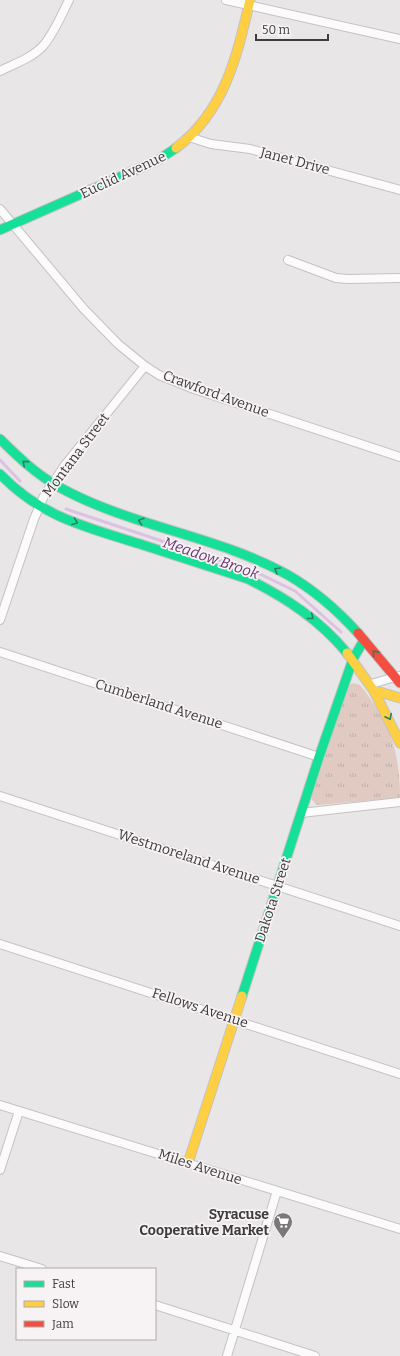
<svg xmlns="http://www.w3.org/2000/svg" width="400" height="1356" viewBox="0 0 400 1356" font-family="Bitter,serif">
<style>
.grass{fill:url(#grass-tufts)}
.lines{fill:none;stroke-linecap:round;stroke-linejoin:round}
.stream{stroke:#dec0e4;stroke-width:3}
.street-casing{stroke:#c5c2c3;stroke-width:10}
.fast-casing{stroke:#c5c2c3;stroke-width:11}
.slow-casing{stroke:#c5c2c3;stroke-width:11}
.jam-casing{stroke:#c5c2c3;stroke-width:11}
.street{stroke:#fcfbfb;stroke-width:8}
.fast{stroke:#16e098;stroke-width:9}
.slow{stroke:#ffcf43;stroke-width:9}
.jam{stroke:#f24e42;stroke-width:9}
.oneway{stroke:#2e7e61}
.labels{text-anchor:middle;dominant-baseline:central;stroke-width:3.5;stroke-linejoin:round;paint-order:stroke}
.street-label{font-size:14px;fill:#3e3c3c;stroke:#f7f2f3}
.poi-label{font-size:14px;font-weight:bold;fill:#3e3c3c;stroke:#f7f2f3;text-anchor:end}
.water-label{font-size:15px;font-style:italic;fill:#683673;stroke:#f7f2f3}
</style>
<defs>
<pattern id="grass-tufts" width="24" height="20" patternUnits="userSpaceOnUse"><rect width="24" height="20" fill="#e0cac2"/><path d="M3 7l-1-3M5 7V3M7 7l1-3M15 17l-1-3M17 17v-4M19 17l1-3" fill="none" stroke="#c1aea8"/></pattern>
</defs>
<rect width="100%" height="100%" fill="#e9e6e7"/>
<path class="grass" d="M353,683L360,685C389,722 400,750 400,798L317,805L311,799L348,686Z"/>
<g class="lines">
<path class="stream" d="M0,460L20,481
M66,509L258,573L295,591L341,632"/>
<defs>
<path id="street" d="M226,0L400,39
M0,71C14,64 32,58 43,46C54,33 61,16 69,0
M189,137L211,144L250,149L400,190
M0,209L83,308L118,344L145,366L159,375L194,389L400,457
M288,260L336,278L348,279L400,278
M0,620L34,519L44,496L65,465L145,366
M0,652L319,757
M371,684L399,676
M0,796L400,926
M301,813L400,802
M0,944L400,1074
M0,1105L400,1229
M0,1170L19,1111
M0,1256L42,1269
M155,1305L315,1356
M227,1356L277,1191"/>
<path id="fast" d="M0,230L158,160L176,148
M0,439C18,457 36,474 59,487C131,527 216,535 288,575C314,590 338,611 358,633
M0,474C41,517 86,527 140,544C176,556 212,567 248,579C286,598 320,620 347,653
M242,996L319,757L353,659L364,640"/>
<path id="slow" d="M176,148C225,111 237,56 250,0
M347,653L374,691L400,743
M376,691L400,698
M188,1163L242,996"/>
<path id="jam" d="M358,633L400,683"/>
</defs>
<use href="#street" class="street-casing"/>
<use href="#fast" class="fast-casing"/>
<use href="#slow" class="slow-casing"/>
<use href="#jam" class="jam-casing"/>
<use href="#street" class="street"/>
<use href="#fast" class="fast"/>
<use href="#slow" class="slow"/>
<use href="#jam" class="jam"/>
</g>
<defs><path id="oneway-chevron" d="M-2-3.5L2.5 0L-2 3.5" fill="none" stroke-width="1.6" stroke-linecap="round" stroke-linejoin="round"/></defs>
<g class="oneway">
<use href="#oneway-chevron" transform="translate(25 463) rotate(-139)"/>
<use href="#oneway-chevron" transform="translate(141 521) rotate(-162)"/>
<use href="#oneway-chevron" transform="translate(75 522) rotate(21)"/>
<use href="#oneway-chevron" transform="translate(277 570) rotate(-150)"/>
<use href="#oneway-chevron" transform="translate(311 617) rotate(39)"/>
<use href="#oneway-chevron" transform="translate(375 653) rotate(-130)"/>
<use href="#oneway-chevron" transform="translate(389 717) rotate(63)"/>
</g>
<defs>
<symbol id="supermarket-pin" viewBox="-11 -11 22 30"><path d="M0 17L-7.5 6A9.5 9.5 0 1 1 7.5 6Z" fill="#7a7878" stroke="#f7f2f3"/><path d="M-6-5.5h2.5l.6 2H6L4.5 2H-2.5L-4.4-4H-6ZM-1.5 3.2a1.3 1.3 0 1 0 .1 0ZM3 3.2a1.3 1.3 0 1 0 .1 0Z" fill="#fff"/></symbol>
</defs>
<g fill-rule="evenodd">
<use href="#supermarket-pin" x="272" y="1211" width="22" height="30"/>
</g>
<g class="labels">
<g class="street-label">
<text transform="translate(295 161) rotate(15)">Janet Drive</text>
<text transform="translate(123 175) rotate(-25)">Euclid Avenue</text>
<text transform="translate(216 394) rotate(20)">Crawford Avenue</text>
<text transform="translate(76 455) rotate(-53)">Montana Street</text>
<text transform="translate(159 704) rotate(18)">Cumberland Avenue</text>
<text transform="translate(189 857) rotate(18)">Westmoreland Avenue</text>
<text transform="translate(273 900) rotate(-72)">Dakota Street</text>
<text transform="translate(200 1008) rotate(18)">Fellows Avenue</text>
<text transform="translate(200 1167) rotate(18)">Miles Avenue</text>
</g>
<g class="poi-label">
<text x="269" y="1214">Syracuse<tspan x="269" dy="16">Cooperative Market</tspan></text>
</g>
<g class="water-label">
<text transform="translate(211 558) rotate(19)">Meadow Brook</text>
</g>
</g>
<rect x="16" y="1268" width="140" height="72" fill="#f7f2f3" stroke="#ada9aa"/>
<rect x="24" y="1281" width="20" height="6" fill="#16e098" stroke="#ada9aa"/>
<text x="52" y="1288" font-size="12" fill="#3e3c3c">Fast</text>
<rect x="24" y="1301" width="20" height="6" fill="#ffcf43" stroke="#ada9aa"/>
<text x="52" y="1308" font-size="12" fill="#3e3c3c">Slow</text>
<rect x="24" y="1321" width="20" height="6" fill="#f24e42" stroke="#ada9aa"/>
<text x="52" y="1328" font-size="12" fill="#3e3c3c">Jam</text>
<path d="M256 34v6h72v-6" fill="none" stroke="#3e3c3c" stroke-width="2"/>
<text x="262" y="34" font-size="12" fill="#3e3c3c" stroke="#f7f2f3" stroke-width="3" paint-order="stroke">50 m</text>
</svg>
